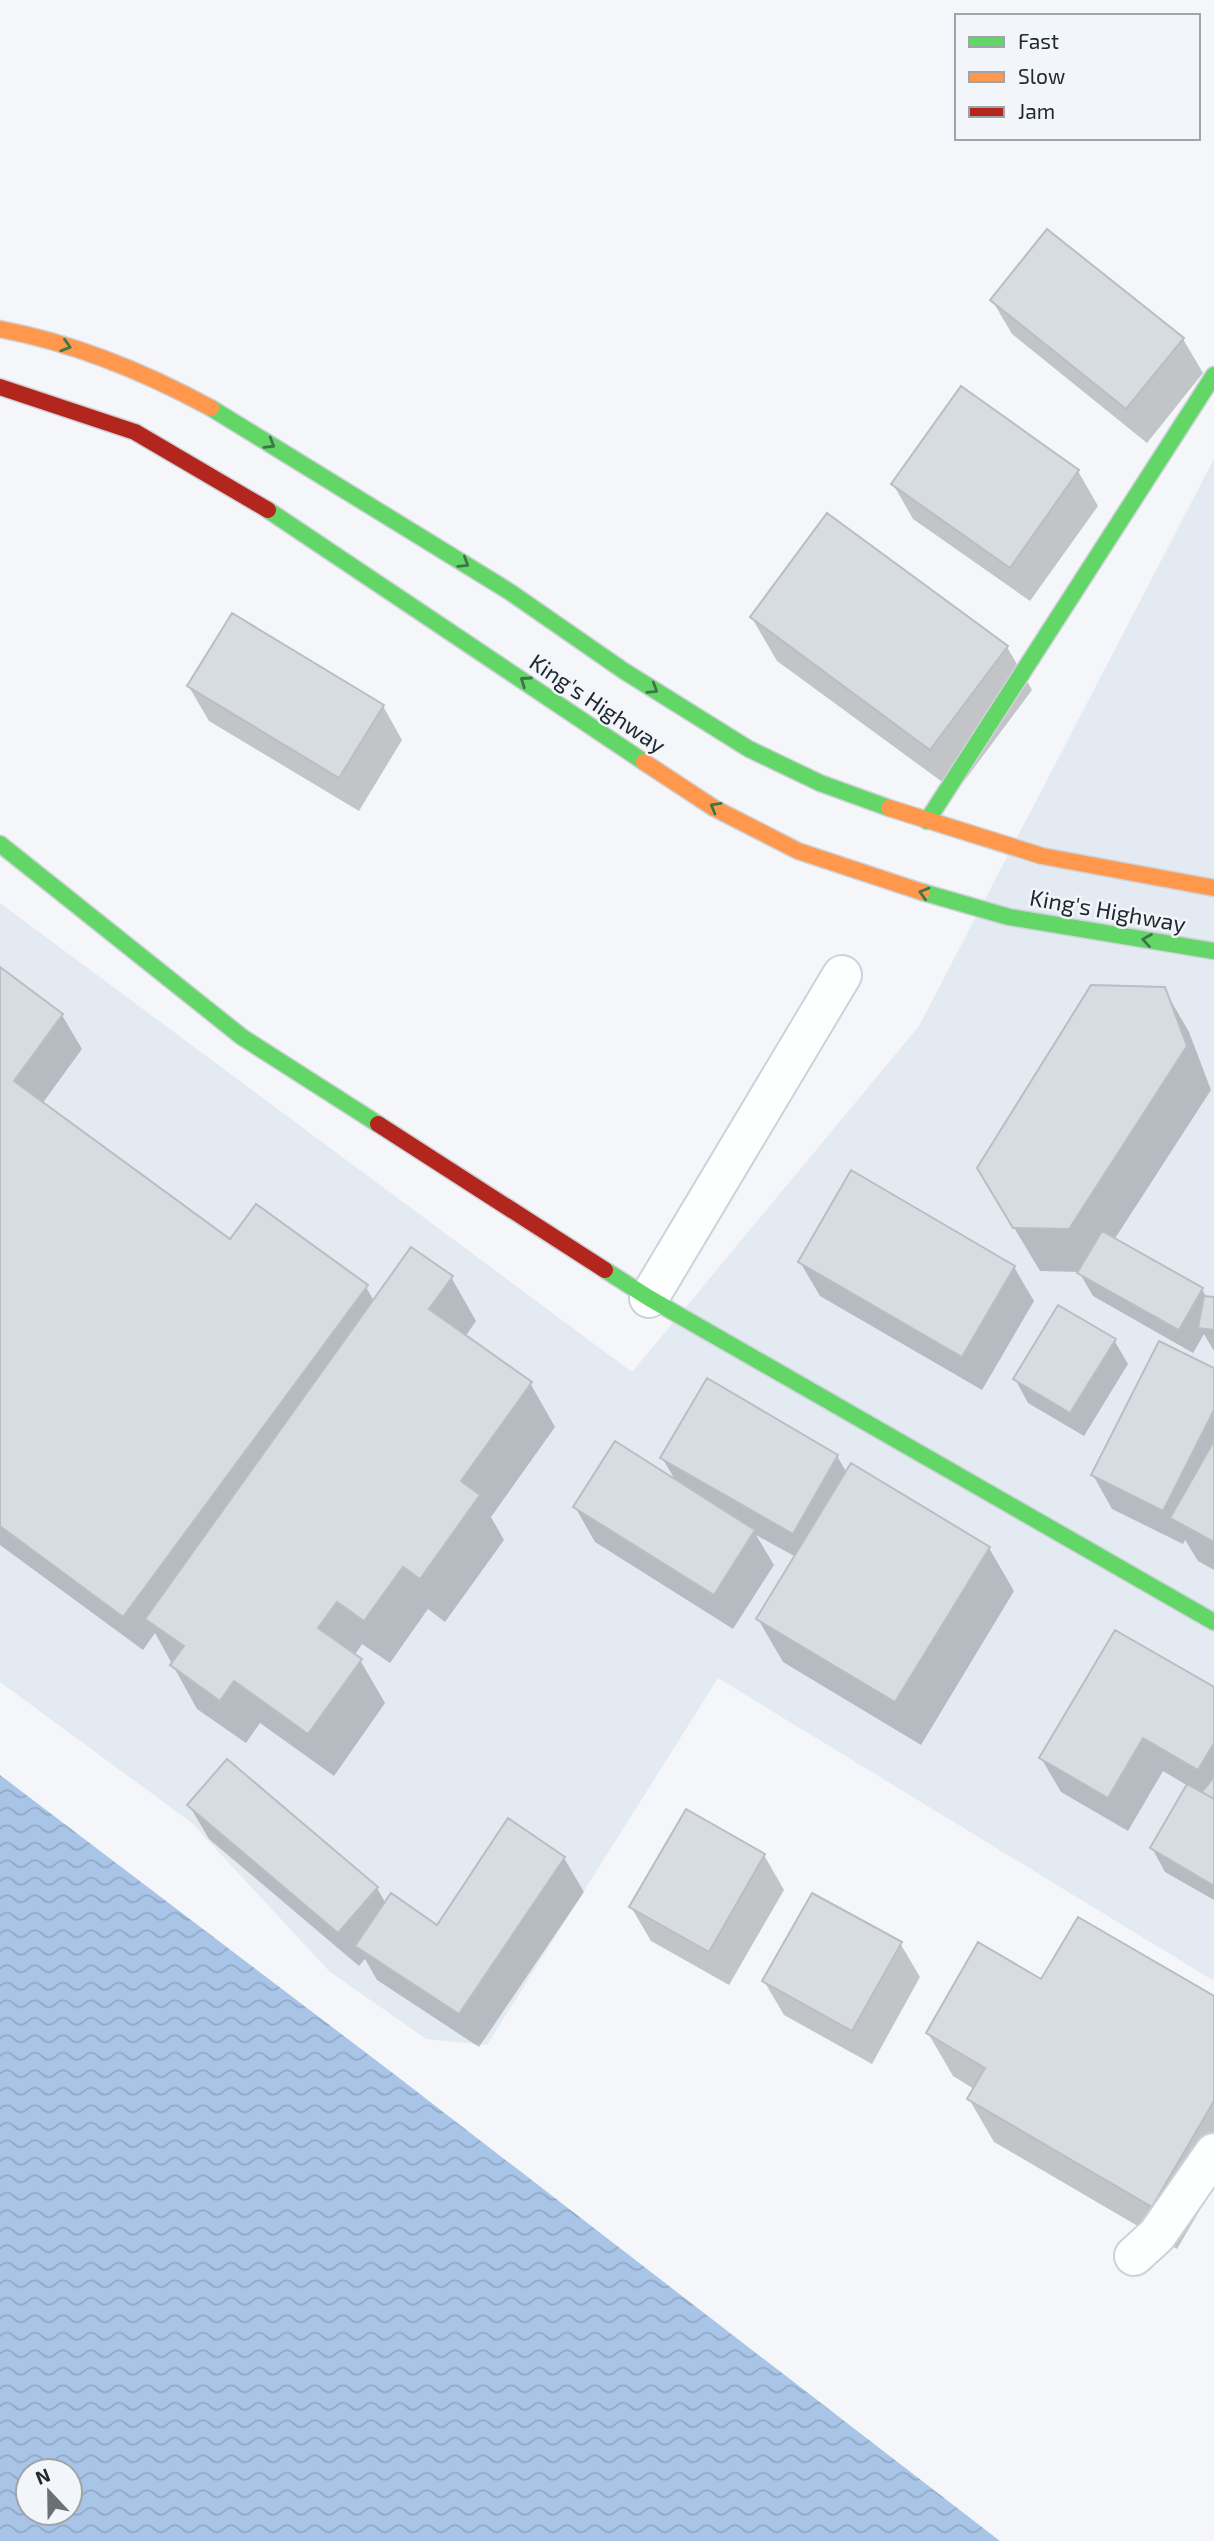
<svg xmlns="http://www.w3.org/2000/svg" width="1214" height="2541" viewBox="0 0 1214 2541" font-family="'Exo 2',sans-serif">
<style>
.built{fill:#e4eaf2}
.water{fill:url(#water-waves);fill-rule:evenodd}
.shadow{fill:#0003}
.building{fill:#d7dce1;stroke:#b9bec3;stroke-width:2}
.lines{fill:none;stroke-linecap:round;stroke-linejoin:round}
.street-casing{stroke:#ced2d8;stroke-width:42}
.fast-casing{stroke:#ced2d8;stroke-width:19}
.slow-casing{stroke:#ced2d8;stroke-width:19}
.jam-casing{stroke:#ced2d8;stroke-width:19}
.street{stroke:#fdfefe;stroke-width:38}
.fast{stroke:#63d668;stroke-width:16}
.slow{stroke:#ff974d;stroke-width:16}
.jam{stroke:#b3261e;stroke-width:16}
.oneway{stroke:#3e7649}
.labels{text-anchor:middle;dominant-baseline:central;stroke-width:5;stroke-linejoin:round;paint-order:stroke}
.street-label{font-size:23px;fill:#202830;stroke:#f2f6fb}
</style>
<defs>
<pattern id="water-waves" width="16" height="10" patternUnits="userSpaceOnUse" patternTransform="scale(1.75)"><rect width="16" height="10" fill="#a8c5e8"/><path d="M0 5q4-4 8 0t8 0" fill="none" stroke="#90a9c7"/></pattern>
</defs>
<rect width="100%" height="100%" fill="#f4f6f9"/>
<path class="built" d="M1214,459V1981L718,1678L487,2045L426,2039L329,1971L192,1823L0,1682V903L632,1372L919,1026Z"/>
<path class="water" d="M0,1775L394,2074L1000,2541H0ZM28,2471H70V2513H28Z"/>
<path class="shadow" d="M992,300L1183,339L1203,373L1147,443L1012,334Z
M961,388L1078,471L1098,506L1030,601L913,519L893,484Z
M752,618L1007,647L1032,690L956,792L777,661Z
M189,687L383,706L402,740L359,811L209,721Z
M0,969L62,1015L82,1049L42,1104L230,1242L366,1287L374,1301L451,1277L476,1321L465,1337L530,1383L555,1427L491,1517L504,1540L445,1622L428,1609L390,1663L362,1644L354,1656L360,1660L385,1703L334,1776L260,1723L246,1743L197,1709L155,1633L143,1650L0,1545Z
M1164,989L1189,1032L1211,1090L1114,1240L1202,1289L1207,1298L1214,1299V1351L1204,1334L1193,1353L1093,1296L1079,1272L1040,1271L1004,1211Z
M800,1262L1014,1267L1034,1301L982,1390L820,1296Z
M1114,1340L1128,1364L1084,1436L1028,1403L1015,1379Z
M1214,1370V1570L1198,1561L1185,1540L1183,1544L1112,1509L1093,1475Z
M837,1456L847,1473L989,1548L1014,1591L921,1745L783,1662L758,1619L796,1557L756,1535L774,1565L733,1629L595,1542L575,1507L676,1481L662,1458Z
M1214,1689V1900L1165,1872L1152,1848L1188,1786L1163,1771L1128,1831L1061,1792L1041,1758Z
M189,1805L377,1888L386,1904L437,1927L564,1858L584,1892L479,2047L377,1980L365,1959L359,1966L209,1839Z
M764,1855L784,1890L729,1985L651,1941L631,1907Z
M900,1943L920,1977L872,2064L784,2015L764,1981Z
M1042,1981L1214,1998V2186L1177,2249L994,2142L969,2099L974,2089L953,2076L928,2033Z"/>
<path class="building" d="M1047,229L1184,338L1126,409L990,300Z
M961,386L1079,470L1010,568L891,484Z
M827,513L1008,646L930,750L750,617Z
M232,613L384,705L339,778L187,686Z
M0,967L63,1014L14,1081L230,1239L256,1204L368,1285L123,1617L0,1526Z
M1091,985L1165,987L1187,1046L1069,1229L1013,1228L977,1168Z
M851,1170L1015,1266L962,1357L798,1262Z
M1102,1231L1203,1288L1179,1330L1077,1273Z
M411,1247L453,1276L429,1309L532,1382L461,1481L480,1495L420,1579L403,1567L364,1621L337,1602L318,1628L362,1659L308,1734L234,1681L220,1701L170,1665L184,1646L145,1619Z
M1204,1296L1214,1297V1330L1198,1328Z
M1058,1305L1116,1339L1070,1413L1013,1379Z
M1159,1341L1214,1368V1410L1163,1511L1091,1475Z
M707,1378L838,1455L793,1534L660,1458Z
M615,1441L755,1530L714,1595L573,1507Z
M1214,1441V1542L1170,1518Z
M851,1463L990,1547L895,1702L756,1619Z
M1115,1630L1214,1687V1743L1198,1770L1143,1738L1108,1798L1039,1758Z
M227,1759L378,1887L338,1933L187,1805Z
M1214,1777V1799L1202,1792Z
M1187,1784L1214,1799V1886L1150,1848Z
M686,1809L765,1854L709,1952L629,1907Z
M508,1818L565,1857L459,2014L355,1946L391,1893L437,1925Z
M812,1893L902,1942L852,2031L762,1981Z
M1078,1917L1214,1996V2101L1152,2207L967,2099L985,2068L926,2033L978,1942L1041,1979Z"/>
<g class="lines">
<defs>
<path id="street" d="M649,1298L842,975
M1134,2256L1157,2235L1214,2153"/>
<path id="fast" d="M211,408L510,592L624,671L749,749L820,783L889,808
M268,510L644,762
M927,821L1214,375
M0,844L242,1037L378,1124
M922,892L1009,917L1214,951
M605,1270L649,1298L1214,1622"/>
<path id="slow" d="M0,329C74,343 145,372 211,408
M644,762L714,808L798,851L922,892
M889,808L1042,856L1214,888"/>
<path id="jam" d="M0,387L135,432L268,510
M378,1124L605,1270"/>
</defs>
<use href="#street" class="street-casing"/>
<use href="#fast" class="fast-casing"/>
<use href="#slow" class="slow-casing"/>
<use href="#jam" class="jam-casing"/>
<use href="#street" class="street"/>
<use href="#fast" class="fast"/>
<use href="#slow" class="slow"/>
<use href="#jam" class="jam"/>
</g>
<defs><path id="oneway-chevron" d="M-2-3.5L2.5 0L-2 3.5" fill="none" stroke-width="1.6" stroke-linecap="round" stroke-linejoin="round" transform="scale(1.75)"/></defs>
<g class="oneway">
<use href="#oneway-chevron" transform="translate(66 346) rotate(17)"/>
<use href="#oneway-chevron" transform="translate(270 444) rotate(31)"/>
<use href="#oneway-chevron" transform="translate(464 563) rotate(32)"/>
<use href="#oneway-chevron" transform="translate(525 681) rotate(-145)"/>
<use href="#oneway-chevron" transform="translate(653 689) rotate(32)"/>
<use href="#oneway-chevron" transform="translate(715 807) rotate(-150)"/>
<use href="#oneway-chevron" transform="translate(924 893) rotate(-164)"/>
<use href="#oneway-chevron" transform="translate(1147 940) rotate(-171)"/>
</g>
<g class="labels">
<g class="street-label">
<text transform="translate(598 703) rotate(34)">King's Highway</text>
<text transform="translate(1108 910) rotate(10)">King's Highway</text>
</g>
</g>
<rect x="955" y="14" width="245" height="126" fill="#f2f6fb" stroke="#9ea4aa" stroke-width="2"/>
<rect x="969" y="37" width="35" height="10" fill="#63d668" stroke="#9ea4aa" stroke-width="2"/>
<text x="1018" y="49" font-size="21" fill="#202830">Fast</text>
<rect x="969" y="72" width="35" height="10" fill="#ff974d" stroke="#9ea4aa" stroke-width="2"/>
<text x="1018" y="84" font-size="21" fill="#202830">Slow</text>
<rect x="969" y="107" width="35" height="10" fill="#b3261e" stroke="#9ea4aa" stroke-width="2"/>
<text x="1018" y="119" font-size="21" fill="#202830">Jam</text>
<g transform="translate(49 2492) rotate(338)"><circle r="33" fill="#f2f6fb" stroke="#9ea4aa" stroke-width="2"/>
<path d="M0-5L12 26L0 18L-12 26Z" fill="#6a7076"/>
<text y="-10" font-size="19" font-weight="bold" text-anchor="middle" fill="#202830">N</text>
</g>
</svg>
